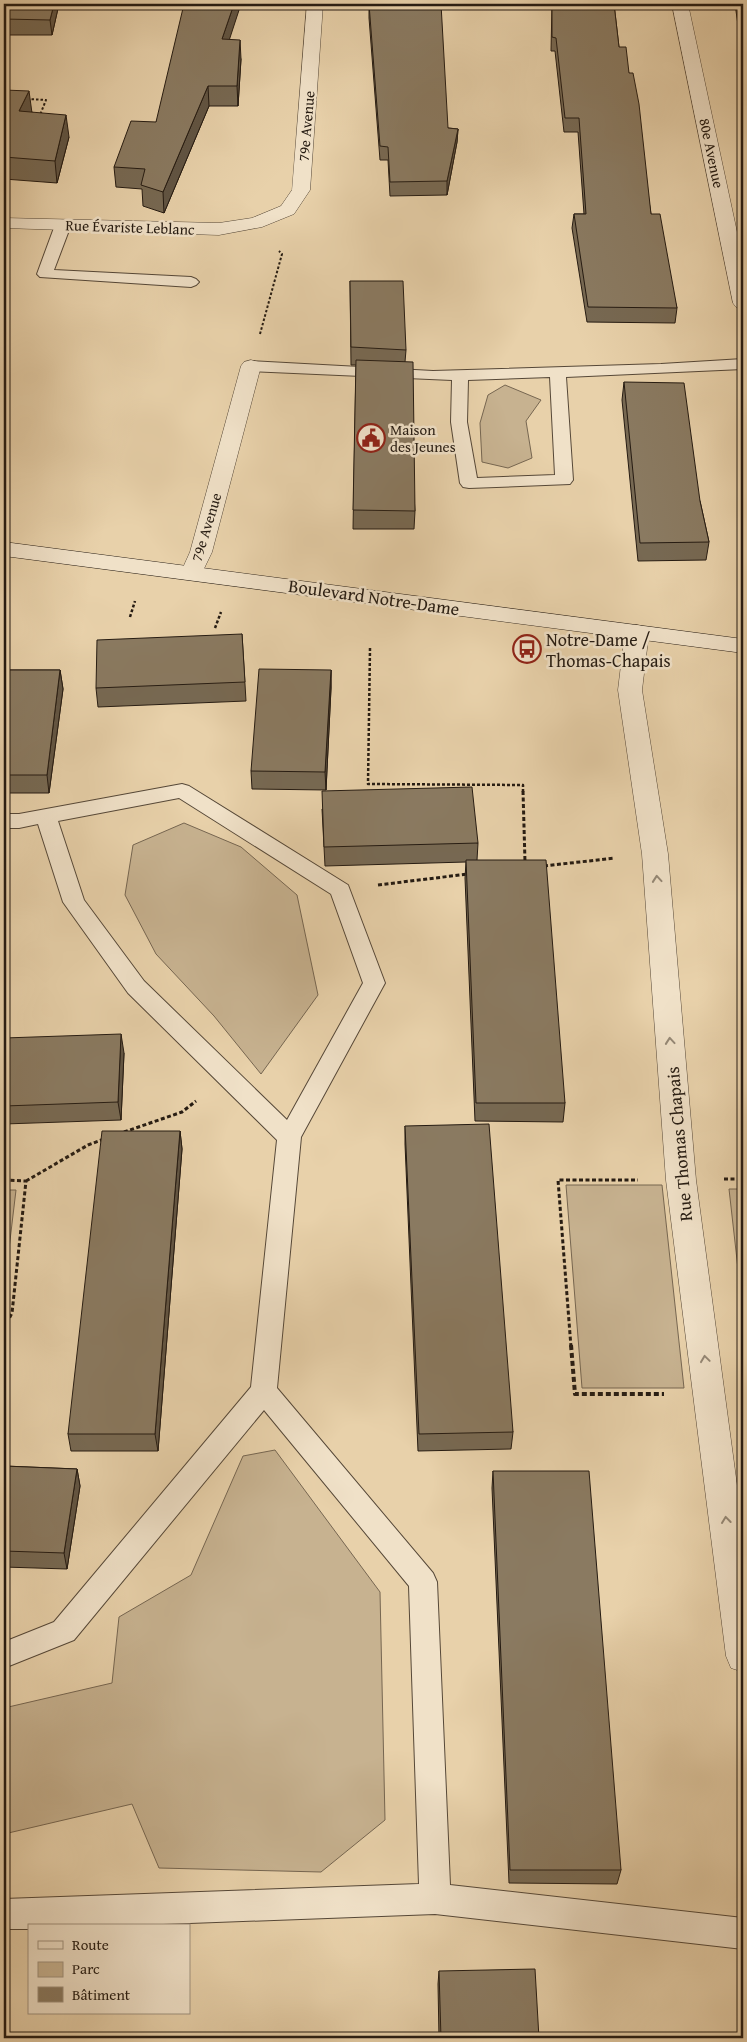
<svg xmlns="http://www.w3.org/2000/svg" width="747" height="2042" viewBox="0 0 747 2042" font-family="'Gentium Book Plus',serif">
<style>
.green{fill:#c7b290;stroke:#766651}
.lines{fill:none;stroke-linecap:round;stroke-linejoin:round}
.lane-casing{stroke:#564838;stroke-width:2}
.street-casing{stroke:#564838;stroke-width:1}
.secondary-casing{stroke:#251b12;stroke-width:1}
.path-far3{stroke:#251b12;stroke-width:2;stroke-dasharray:2.5 2;stroke-linecap:butt}
.path-far2{stroke:#251b12;stroke-width:2.5;stroke-dasharray:3 2;stroke-linecap:butt}
.path-far1{stroke:#251b12;stroke-width:3;stroke-dasharray:4 2.5;stroke-linecap:butt}
.path{stroke:#251b12;stroke-width:4;stroke-dasharray:5 3;stroke-linecap:butt}
.lane{fill:#f0e1c8;fill-rule:evenodd}
.street{fill:#f0e1c8;fill-rule:evenodd}
.secondary{fill:#f0e1c8;fill-rule:evenodd}
.wall{fill:#776953;stroke:#251b12}
.shaded-wall{fill:#615544;stroke:#251b12}
.building{fill:#8a7a61;stroke:#251b12}
.oneway{stroke:#958876}
.labels{text-anchor:middle;dominant-baseline:central;stroke-width:5;stroke-linejoin:round;paint-order:stroke}
.far-street-label{font-size:15px;fill:#251b12;stroke:#f0e1c8}
.far-poi-label{font-size:15px;fill:#251b12;stroke:#f0e1c8;text-anchor:start}
.street-label{font-size:18px;fill:#251b12;stroke:#f0e1c8}
.poi-label{font-size:18px;fill:#251b12;stroke:#f0e1c8;text-anchor:start}
</style>
<rect width="100%" height="100%" fill="#e8d1aa"/>
<filter id="stains"><feTurbulence type="fractalNoise" baseFrequency=".004" numOctaves="4"/><feColorMatrix values="0 0 0 0 .2 0 0 0 0 .09 0 0 0 0 .02 0 0 0 .5 -.17"/></filter>
<radialGradient id="worn" r=".72"><stop offset=".6" stop-color="#630" stop-opacity="0"/><stop offset="1" stop-color="#630" stop-opacity=".3"/></radialGradient>
<path class="green" d="M505,385L541,400L526,421L532,458L508,468L482,462L480,423L488,395Z
M184,823L241,847L297,895L318,995L261,1074L214,1016L156,954L125,895L133,845Z
M566,1185H662L684,1388H582Z
M729,1189H743V1313Z
M4,1190H16L4,1291Z
M275,1450L380,1592L385,1820L321,1872L159,1868L132,1804L4,1834V1708L112,1683L119,1617L191,1575L243,1456Z"/>
<g class="lines">
<defs>
<path id="lane" d="M63,220L68,222L71,225L54,270L191,277L196,279L199,282L196,285L191,287L40,277L37,274L55,225L58,222Z
M743,359V369L566,377L573,480L570,484L469,488L463,487L460,483L451,422L452,380L251,371L245,369L243,366L245,363L251,361L433,371L661,364ZM550,377L555,475L477,478L467,422L468,380Z
M182,784L189,786L348,885L385,983L301,1137L277,1388L433,1573L437,1582L450,1885L743,1918V1949L435,1914L110,1926H29V1929H4V1899L419,1884L409,1586L264,1410L74,1640L4,1668V1642L54,1622L251,1387L277,1140L128,993L63,902L38,824L19,828H4V814H19ZM179,798L331,894L363,983L287,1120L144,981L84,900L58,821Z"/>
<path id="street" d="M307,4H323L310,190L294,214L262,227L219,235L4,228V218L219,223L252,218L281,206L292,190Z
M672,4H688L743,260V309L736,307L733,303Z
M251,360L258,362L261,366L212,552L200,577L192,579L184,577L181,572L190,552L241,366L244,362Z
M637,625L645,627L649,632L642,690L668,854L696,1180L743,1530V1672L731,1668L726,1656L666,1180L642,854L618,690L625,632L629,627Z"/>
<path id="secondary" d="M4,542L743,639V653L4,556Z"/>
</defs>
<use href="#lane" class="lane-casing"/>
<use href="#street" class="street-casing"/>
<use href="#secondary" class="secondary-casing"/>
<path class="path-far3" d="M27,99L46,100L40,115
M260,334L282,254L279,251"/>
<path class="path-far2" d="M130,617L135,601
M215,628L221,612
M370,648L368,784L523,785V793"/>
<path class="path-far1" d="M523,791L525,862
M544,866L615,858
M378,885L468,874
M124,1132L182,1112L196,1101
M724,1179H743
M4,1180L26,1181L12,1313L4,1329
M26,1181L88,1145L104,1139
M571,1347L558,1180H638"/>
<path class="path" d="M571,1345L575,1394H664"/>
<use href="#lane" class="lane"/>
<use href="#street" class="street"/>
<use href="#secondary" class="secondary"/>
</g>
<path class="wall" d="M8,4H59L52,35H6L4,19Z
M369,4L448,128L458,129L457,142L447,195L390,196L388,160H380L369,18Z
M552,4H614L619,47L629,73L651,214L677,308L675,323L587,322L572,228L574,214H584L578,132H564L555,51H551Z
M735,4H743V37L740,25H738Z
M229,39L241,59L238,106H209L164,213L143,206L142,189L116,187L114,167L156,122Z
M4,90L32,112L69,137L57,183L4,179Z
M350,281L406,350L405,362L415,511L414,529H353L356,365H351Z
M624,382L700,501L709,542L706,560L638,561L622,400Z
M242,634L246,701L98,707L96,688Z
M4,670H60L63,689L49,793H4Z
M331,670V688L326,790L252,789L251,771Z
M322,809L478,843L477,860L565,1103L563,1122L475,1121L465,878L466,862L325,866Z
M4,1038L124,1053L121,1120L4,1124Z
M405,1126L513,1432L511,1449L418,1451L405,1144Z
M180,1131L182,1149L158,1451H71L68,1434Z
M4,1466L77,1469L80,1486L67,1569L4,1567Z
M493,1471L621,1870L617,1884L509,1883L492,1488Z
M439,1971L539,2038H439L438,1984Z"/>
<path class="shaded-wall" d="M54,4H59L52,35L50,20Z
M234,4H241L223,59L222,39Z
M240,40L241,59L238,106L237,86Z
M208,86L209,106L164,213L163,192Z
M29,91L32,113L19,111Z
M66,115L69,137L57,183L55,161Z
M458,129L457,142L447,195V181Z
M60,670L63,689L49,793L47,775Z
M331,670V688L326,790L325,772Z
M121,1034L124,1053L121,1120L118,1102Z
M180,1131L182,1149L158,1451L155,1434Z
M77,1469L80,1486L67,1569L64,1553Z"/>
<path class="building" d="M8,4H54L50,20L4,19Z
M184,4H234L222,39L240,40L237,86H208L163,192L141,185L145,169L114,167L131,121L156,122Z
M369,4H441L448,128L458,129L447,181L390,182L388,147L380,146Z
M552,4H614L619,47H626L629,73H633L639,104L651,214H660L677,308L588,307L574,214H586L579,118H565L556,38L552,37Z
M4,90L29,91L19,111L66,115L55,161L4,157Z
M350,281H403L406,350L351,347Z
M356,360L413,362L415,511L353,510Z
M624,382L684,383L700,501L709,542L640,543Z
M242,634L245,682L96,688L97,640Z
M259,669L331,670L325,772L251,771Z
M4,670H60L47,775H4Z
M472,787L478,843L324,847L322,791Z
M466,860H546L565,1103H476Z
M121,1034L118,1102L4,1106V1038Z
M489,1124L513,1432L419,1434L405,1126Z
M102,1131H180L155,1434H68Z
M4,1466L77,1469L64,1553L4,1551Z
M493,1471H589L621,1870H510Z
M535,1969L539,2038H441L439,1971Z"/>
<defs><path id="oneway-chevron" d="M-2-3.5L2.5 0L-2 3.5" fill="none" stroke-width="1.6" stroke-linecap="round" stroke-linejoin="round" transform="scale(1.25)"/></defs>
<g class="oneway">
<use href="#oneway-chevron" transform="translate(657 879) rotate(-95)"/>
<use href="#oneway-chevron" transform="translate(670 1041) rotate(-95)"/>
<use href="#oneway-chevron" transform="translate(705 1359) rotate(-98)"/>
<use href="#oneway-chevron" transform="translate(726 1520) rotate(-97)"/>
</g>
<defs>
<symbol id="civic-ring" viewBox="-11 -11 22 22"><circle r="9.5" fill="#f0e1c8" stroke="#8f2418" stroke-width="1.5"/><path d="M-.6-6.5H3V-4.5H.6V-3L4-1V1h2V6H-6V1h2V-1L-.6-3ZM-1.2 2.5V6h2.4V2.5Z" fill="#8f2418"/></symbol>
<symbol id="bus-ring" viewBox="-11 -11 22 22"><circle r="9.5" fill="#f0e1c8" stroke="#8f2418" stroke-width="1.5"/><path d="M-5-6H5V4H4V6H2V4H-2V6H-4V4H-5ZM-3.5-4V0h7V-4ZM-3.5 1.2v1.5H-2V1.2ZM2 1.2v1.5H3.5V1.2Z" fill="#8f2418"/></symbol>
</defs>
<g fill-rule="evenodd">
<use href="#civic-ring" x="355" y="422" width="32" height="32"/>
<use href="#bus-ring" x="511" y="633" width="32" height="32"/>
</g>
<g class="labels">
<g class="far-street-label">
<text transform="translate(306 126) rotate(-85)">79e Avenue</text>
<text transform="translate(712 153) rotate(78)">80e Avenue</text>
<text transform="translate(130 227) rotate(2)">Rue Évariste Leblanc</text>
<text transform="translate(206 527) rotate(-73)">79e Avenue</text>
</g>
<g class="far-poi-label">
<text x="390" y="429">Maison<tspan x="390" dy="17">des Jeunes</tspan></text>
</g>
<g class="street-label">
<text transform="translate(374 597) rotate(8)">Boulevard Notre-Dame</text>
<text transform="translate(679 1144) rotate(-95)">Rue Thomas Chapais</text>
</g>
<g class="poi-label">
<text x="546" y="639">Notre-Dame /<tspan x="546" dy="21">Thomas-Chapais</tspan></text>
</g>
</g>
<rect width="747" height="2042" fill="none" stroke="#e8d1aa" stroke-width="20"/>
<rect x="5" y="5" width="737" height="2032" fill="none" stroke="#251b12" stroke-width="2.5"/>
<rect x="10" y="10" width="727" height="2022" fill="none" stroke="#251b12"/>
<rect x="28" y="1924" width="162" height="90" fill="#f0e1c8" stroke="#9f927f"/>
<rect x="38" y="1941" width="25" height="8" fill="#f0e1c8" stroke="#9f927f"/>
<text x="72" y="1950" font-size="15" fill="#251b12">Route</text>
<rect x="38" y="1962" width="25" height="15" fill="#c7b290" stroke="#9f927f"/>
<text x="72" y="1974" font-size="15" fill="#251b12">Parc</text>
<rect x="38" y="1987" width="25" height="15" fill="#8a7a61" stroke="#9f927f"/>
<text x="72" y="2000" font-size="15" fill="#251b12">Bâtiment</text>
<rect width="100%" height="100%" filter="url(#stains)"/>
<rect width="100%" height="100%" fill="url(#worn)"/>
</svg>
